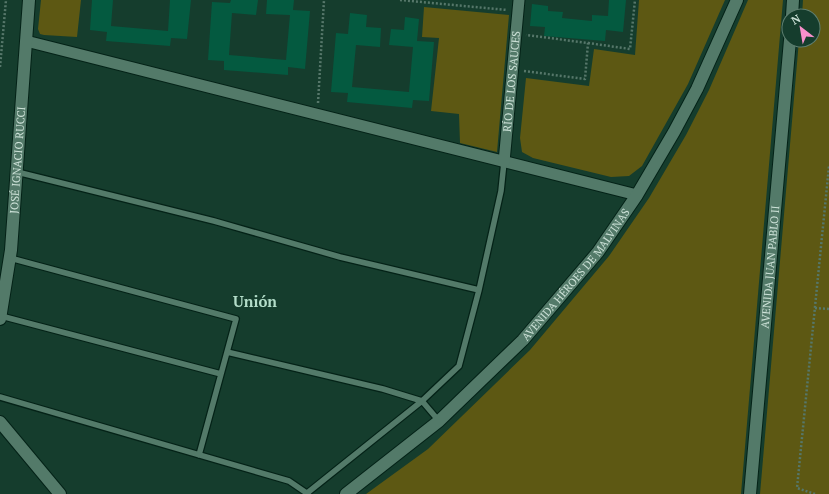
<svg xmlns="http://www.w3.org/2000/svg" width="829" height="494" viewBox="0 0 829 494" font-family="'PT Serif',serif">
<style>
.green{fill:#5d5813}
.building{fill:#045a40}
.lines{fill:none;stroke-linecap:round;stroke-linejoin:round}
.service-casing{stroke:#042217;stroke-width:8}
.minor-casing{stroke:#042217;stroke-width:13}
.tertiary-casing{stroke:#042217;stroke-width:14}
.secondary-casing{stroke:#042217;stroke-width:14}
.path{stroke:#56776a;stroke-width:2.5;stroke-dasharray:2 2;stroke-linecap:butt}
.service{stroke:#537a69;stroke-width:5.5}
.minor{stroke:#537a69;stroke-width:11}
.tertiary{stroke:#537a69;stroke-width:12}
.secondary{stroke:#537a69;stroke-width:12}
.labels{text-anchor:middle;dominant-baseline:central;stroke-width:3;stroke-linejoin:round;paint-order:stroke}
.street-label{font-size:11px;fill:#cce1d7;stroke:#153d2d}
.district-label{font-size:15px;font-weight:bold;fill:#b3ddc9;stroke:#153d2d}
</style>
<rect width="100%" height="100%" fill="#153d2d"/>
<path class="green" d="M41,0H81L77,37L44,35L40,34L38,29Z
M639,0H725L688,84L642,166L629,176L611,177L533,158L522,152L520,138L526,78L589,86L594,49L635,55Z
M748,0H783L741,494H366L428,449L530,350L609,256L649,198L686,135L709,90Z
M803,0H829V494H760L799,40H813V16H802Z
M424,7L509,15L497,152L460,143L459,114L431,111L439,38L422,37Z"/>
<path class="building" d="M92,0H113L111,26L168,31L170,0H191L187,39L171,38L170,46L106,41L107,32L90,30Z
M231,0H258L256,15L232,13L229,55L286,60L290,15L266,14L267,0H294L293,10L310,11L305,69L288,67V75L224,70V61L208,60L212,2L230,3Z
M609,0H626L623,32L606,30L605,41L544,36L545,27L530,26L532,4L548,6V11L563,12L562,18L592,21V15L608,16Z
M350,13L367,15L366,27L381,28L380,47L356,45L352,87L409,92L413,47L389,45L391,29L404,30L405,17L419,19L417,41L434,42L429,101L413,100L412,108L347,102L348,93L331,92L336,33L348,34Z"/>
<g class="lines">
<defs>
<path id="service" d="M17,172L214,221L340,257L479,290
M10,258L236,319L199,455
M1,316L221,374
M227,352L383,389L422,401L439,421
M0,397L289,481L308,494
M306,494L422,401L459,366L479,290L501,191L504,162"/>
<g id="minor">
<path d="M26,41L637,195"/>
<path id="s1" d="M504,162L519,0"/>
</g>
<g id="tertiary">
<path id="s2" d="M0,319L11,250L29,0"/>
</g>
<g id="secondary">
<path d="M792,16L793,0"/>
<path d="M0,422L60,494"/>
<path id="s3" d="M346,494L439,421L523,340L598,252L637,195L674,132L697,89L737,0"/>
<path id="s4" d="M750,494L790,40"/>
</g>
</defs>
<use href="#service" class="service-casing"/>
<use href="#minor" class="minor-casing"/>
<use href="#tertiary" class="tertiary-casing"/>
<use href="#secondary" class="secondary-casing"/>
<path class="path" d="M400,0L507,10
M588,43L630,49L635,0
M0,67L6,0
M524,71L585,79L588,43L526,35
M318,103L324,0
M815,308L829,309
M815,494L797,488L829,166"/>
<use href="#service" class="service"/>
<use href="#minor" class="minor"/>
<use href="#tertiary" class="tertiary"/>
<use href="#secondary" class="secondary"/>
</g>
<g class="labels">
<g class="street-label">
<text stroke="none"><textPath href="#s1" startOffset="81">RÍO DE LOS SAUCES</textPath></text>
<text stroke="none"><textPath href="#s2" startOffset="160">JOSÉ IGNACIO RUCCI</textPath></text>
<text stroke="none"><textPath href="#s4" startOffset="228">AVENIDA JUAN PABLO II</textPath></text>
<text stroke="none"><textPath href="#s3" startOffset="319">AVENIDA HÉROES DE MALVINAS</textPath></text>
</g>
<g class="district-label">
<text x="255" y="301">Unión</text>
</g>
</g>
<g transform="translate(801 28) rotate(329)"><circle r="19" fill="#153d2d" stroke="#5e7f71"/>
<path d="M0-3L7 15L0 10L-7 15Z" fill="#f890cc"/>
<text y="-6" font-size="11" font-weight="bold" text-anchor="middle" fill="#cce1d7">N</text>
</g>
</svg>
